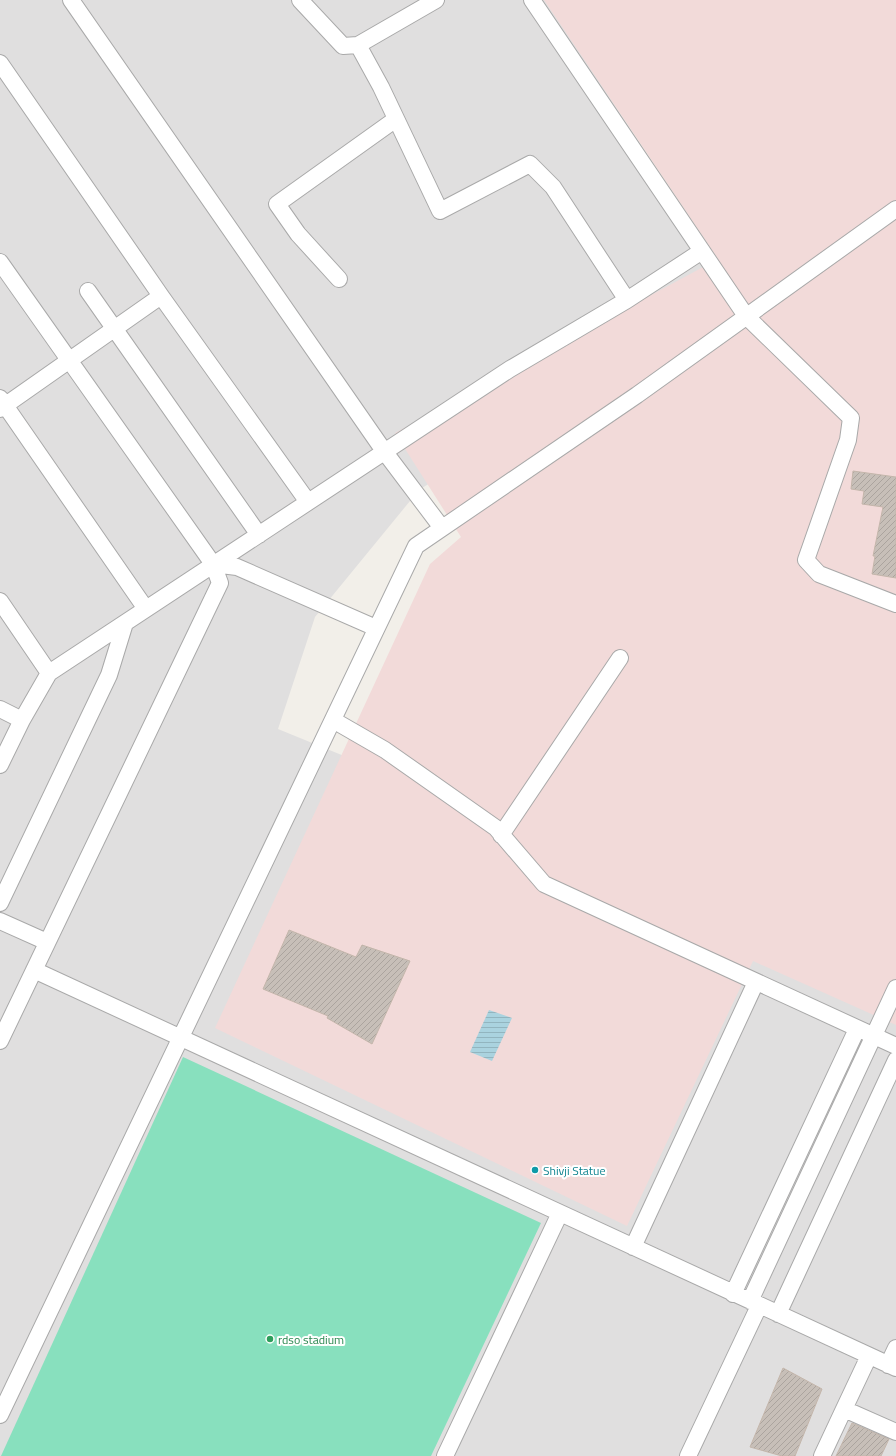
<svg xmlns="http://www.w3.org/2000/svg" width="896" height="1456" viewBox="0 0 896 1456" font-family="'Titillium Web',sans-serif">
<style>
.residential{fill:#e0dfdf}
.commercial{fill:#f2dad9}
.pitch{fill:#88e0be}
.water{fill:url(#water-rules)}
.building{fill:url(#building-hatch);stroke:#c4b6ab}
.lines{fill:none;stroke-linecap:round;stroke-linejoin:round}
.minor-casing{stroke:#a9a9a9;stroke-width:18}
.minor{stroke:#fff;stroke-width:16}
.culture-dot{fill:#0f9aa8;stroke:#fff;stroke-width:1.5}
.leisure-dot{fill:#2e9e5b;stroke:#fff;stroke-width:1.5}
.labels{text-anchor:middle;dominant-baseline:central;stroke-width:4;stroke-linejoin:round;paint-order:stroke}
.culture-label{font-size:12px;fill:#0d838f;stroke:#fff;text-anchor:start}
.leisure-label{font-size:12px;fill:#27864d;stroke:#fff;text-anchor:start}
</style>
<defs>
<pattern id="water-rules" width="6" height="5" patternUnits="userSpaceOnUse"><rect width="6" height="5" fill="#aad3df"/><path d="M0 2.5h6" fill="none" stroke="#92b5bf"/></pattern>
<pattern id="building-hatch" width="6" height="6" patternUnits="userSpaceOnUse"><rect width="6" height="6" fill="#c7bfb8"/><path d="M-1 1l2-2M0 6l6-6M5 7l2-2" fill="none" stroke="#aba49e"/></pattern>
</defs>
<rect width="100%" height="100%" fill="#f2efe9"/>
<path class="residential" d="M0,0H546L735,289L419,490L315,617L278,729L880,975L896,981V1456H0Z"/>
<path class="commercial" d="M544,0H896V1025L753,961L627,1226L215,1028L430,564L461,537L395,433L718,259Z"/>
<path class="pitch" d="M183,1057L541,1223L431,1456H1Z"/>
<path class="water" d="M489,1010L512,1018L492,1061L470,1052Z"/>
<path class="building" d="M853,471L896,477V578L872,574L875,556H873L883,507L862,504L864,491L851,489Z
M289,930L356,957L362,945L410,961L372,1044L327,1018L328,1016L263,989Z
M783,1368L822,1389L795,1456H782L750,1447Z
M852,1423L889,1439L881,1456H836Z"/>
<g class="lines">
<defs>
<path id="minor" d="M71,0L384,451L442,528
M300,0L343,46L358,45
M436,0L358,45L381,87L440,211L530,164L553,187L627,300L702,251
M532,0L746,316L851,418L848,440L806,560L819,574L896,604
M0,63L161,296L308,502
M0,262L213,564L220,583L0,1041
M339,279L298,234L277,204L396,119
M88,291L259,535
M0,398L146,609
M0,409L161,296
M213,564L237,567L376,628
M0,601L49,673
M0,709L22,720
M333,720L385,750L496,828L544,884L896,1046
M0,765L22,720L49,673L510,369L627,300
M501,835L620,658
M0,903L109,675L125,623
M0,921L47,942
M34,970L896,1368
M633,1247L756,982
M733,1294L857,1029
M750,1301L896,988
M778,1314L896,1060
M869,1356L844,1409L896,1432
M888,1365L896,1348
M0,1415L416,546L637,395L896,209
M445,1456L560,1213
M688,1456L759,1306
M822,1456L844,1409"/>
</defs>
<use href="#minor" class="minor-casing"/>
<use href="#minor" class="minor"/>
</g>
<circle class="culture-dot" cx="535" cy="1170" r="4"/>
<circle class="leisure-dot" cx="270" cy="1339" r="4"/>
<g class="labels">
<g class="culture-label">
<text x="543" y="1170">Shivji Statue</text>
</g>
<g class="leisure-label">
<text x="278" y="1339">rdso stadium</text>
</g>
</g>
</svg>
